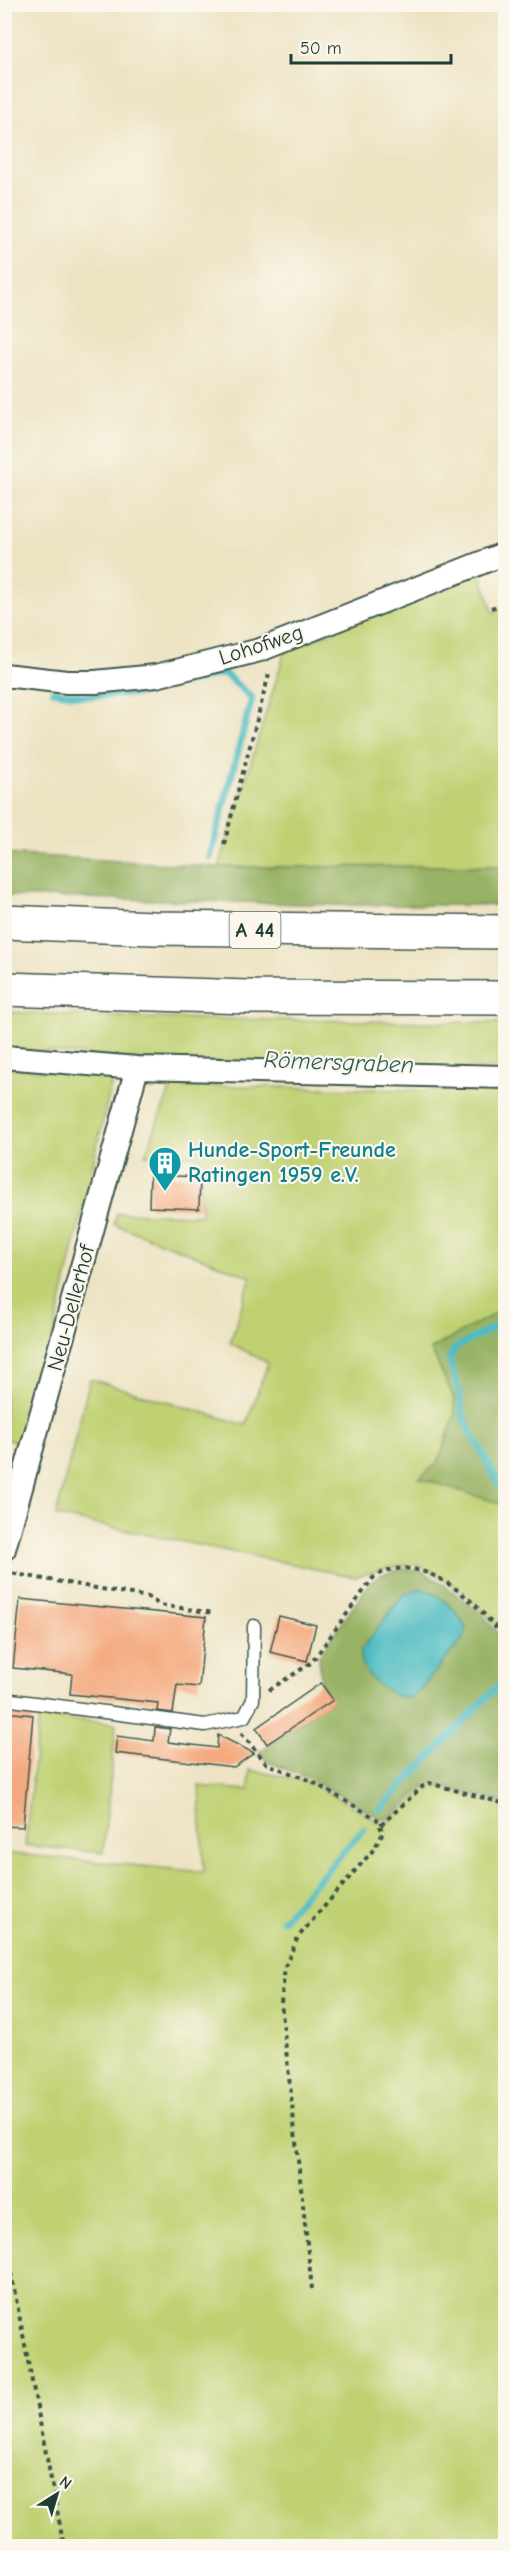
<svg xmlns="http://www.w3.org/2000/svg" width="510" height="2551" viewBox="0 0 510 2551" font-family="'Comic Neue',sans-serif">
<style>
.green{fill:#c0d173;stroke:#708754;stroke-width:1.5}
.forest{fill:#98b365;stroke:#5c784c;stroke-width:1.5;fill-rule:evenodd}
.water{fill:#4dbcc2;stroke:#367c7b;stroke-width:1.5}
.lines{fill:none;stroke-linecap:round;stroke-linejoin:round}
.stream{stroke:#4dbcc2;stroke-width:7}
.building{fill:#f4a87d}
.service-casing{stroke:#3e5649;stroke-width:15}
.minor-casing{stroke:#3e5649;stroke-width:26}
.motorway-casing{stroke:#3e5649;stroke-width:36}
.path{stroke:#3e5649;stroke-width:4;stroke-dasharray:4.5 4.5;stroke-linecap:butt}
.service{stroke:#fff;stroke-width:12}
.minor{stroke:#fff;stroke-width:22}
.motorway{stroke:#fff;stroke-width:33}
.labels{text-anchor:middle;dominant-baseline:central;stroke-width:4.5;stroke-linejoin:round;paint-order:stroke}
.shield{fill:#fbf7ec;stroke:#61756b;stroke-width:1.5}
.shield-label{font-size:21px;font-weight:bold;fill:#1f3d34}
.street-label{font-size:22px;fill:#1f3d34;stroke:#fbf7ec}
.culture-label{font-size:22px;font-weight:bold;fill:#0d838f;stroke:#fbf7ec;text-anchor:start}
.water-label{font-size:24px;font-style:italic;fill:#2a5d58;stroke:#fbf7ec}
</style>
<rect width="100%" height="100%" fill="#fbf7ec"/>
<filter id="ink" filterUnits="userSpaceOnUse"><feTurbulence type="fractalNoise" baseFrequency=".0167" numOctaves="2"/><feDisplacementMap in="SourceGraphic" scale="12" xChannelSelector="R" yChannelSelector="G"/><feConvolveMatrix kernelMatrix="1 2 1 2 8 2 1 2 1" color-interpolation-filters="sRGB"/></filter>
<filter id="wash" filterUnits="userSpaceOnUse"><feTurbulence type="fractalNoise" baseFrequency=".008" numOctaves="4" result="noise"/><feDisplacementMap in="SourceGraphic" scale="24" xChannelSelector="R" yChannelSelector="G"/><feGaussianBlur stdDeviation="1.35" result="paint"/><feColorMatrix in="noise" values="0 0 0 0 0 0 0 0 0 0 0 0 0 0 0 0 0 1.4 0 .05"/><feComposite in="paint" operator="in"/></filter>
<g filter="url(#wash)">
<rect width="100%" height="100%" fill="#ede3c3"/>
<path class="green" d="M479,569L493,612L505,607V866L219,867L285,651Z
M4,1012L146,1018L505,1023V1069L139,1060L5,1048Z
M4,1067L113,1077L29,1442L5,1440Z
M172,1085L505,1092V1308L431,1349L454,1398L455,1415L438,1463L419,1478L502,1504L506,1517L505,1636C489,1615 441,1568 414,1565C395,1564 374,1572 355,1577L56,1516L90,1379L246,1425L268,1363L230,1343L251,1277L114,1224L117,1213L201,1215L200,1156L145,1155Z
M39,1716L116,1724L103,1853L25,1845Z
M250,1770L310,1782L384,1825L427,1786H435L505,1806V2546H5V1853L204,1872L199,1786L249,1790Z"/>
<path class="forest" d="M5,854L219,867L505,866V905H345L5,896Z
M505,1308V1517L502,1504L419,1478L438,1463L455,1415L454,1398L431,1349Z
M402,1569L422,1571L439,1581L481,1613L505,1642V1803L428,1782L387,1819H382L311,1779L268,1762L259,1752L332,1700L321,1683L319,1656L369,1584L381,1575ZM421,1588C441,1594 454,1611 466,1628L463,1639L418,1692L409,1698L361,1650L404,1594Z"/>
<path class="water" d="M421,1588C440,1594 458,1610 466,1629L463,1639L418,1692L409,1698L396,1696L378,1684L370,1677L361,1662V1650L404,1594Z"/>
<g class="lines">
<path class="stream" d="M53,691L83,696L134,694L224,673L252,698L210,857
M506,1321L455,1348L449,1359L459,1391L463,1417L506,1498
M380,1809L506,1677
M282,1920L364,1829"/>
</g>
<g id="blocks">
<path class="building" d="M150,1175L200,1177L199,1209L149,1207Z
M20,1599L206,1617L199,1687L177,1685L173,1713L157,1711L158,1703L70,1694L72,1674L13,1668Z
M279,1616L316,1625L307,1661L270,1652Z
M321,1683L333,1700L267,1744L256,1728Z
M4,1712L33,1715L23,1827L4,1826Z
M155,1727L170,1729L168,1742L217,1748L218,1735L254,1753L234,1767L115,1753L117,1736L154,1741Z"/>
</g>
</g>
<g filter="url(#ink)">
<use href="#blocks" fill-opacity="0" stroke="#3e5649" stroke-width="1.5"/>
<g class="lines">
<defs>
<path id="service" d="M4,1699L205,1725L244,1717L253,1700L254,1626"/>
<path id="minor" d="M4,675L67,682H95L156,676L260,650L506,553
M4,1057L137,1068L506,1077
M4,1549L137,1068"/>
<path id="motorway" d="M4,922L153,928L506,932
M4,989L247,997L506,998"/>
</defs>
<use href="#service" class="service-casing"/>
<use href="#minor" class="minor-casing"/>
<use href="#motorway" class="motorway-casing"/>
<path class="path" d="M491,608L506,603
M224,844L269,674L268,670
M4,1572L148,1597L160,1605L214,1613
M269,1690L311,1663L373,1578C420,1545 481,1604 506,1642
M241,1733L267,1764L311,1781L377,1819L383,1833L374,1849L298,1937L285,1967L281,2003L312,2289
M381,1825L423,1786L429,1783L506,1804
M4,2237L64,2546"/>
<use href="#service" class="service"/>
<use href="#minor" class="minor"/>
<use href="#motorway" class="motorway"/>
</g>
</g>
<defs>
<symbol id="building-pin" viewBox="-11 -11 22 30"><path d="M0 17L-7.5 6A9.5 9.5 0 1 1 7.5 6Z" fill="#0f9aa8" stroke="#fbf7ec"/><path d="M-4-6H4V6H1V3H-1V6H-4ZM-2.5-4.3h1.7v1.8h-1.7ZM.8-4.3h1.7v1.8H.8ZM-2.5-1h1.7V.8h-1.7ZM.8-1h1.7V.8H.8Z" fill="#fff"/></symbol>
</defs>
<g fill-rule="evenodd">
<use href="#building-pin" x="146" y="1144" width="38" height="52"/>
</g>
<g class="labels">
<rect class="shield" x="229.5" y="912" width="51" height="36" rx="4.5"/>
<g class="shield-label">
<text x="255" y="930">A 44</text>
</g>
<g class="street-label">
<text transform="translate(261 645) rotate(-18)">Lohofweg</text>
<text transform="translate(71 1308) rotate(-75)">Neu-Dellerhof</text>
</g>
<g class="culture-label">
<text x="188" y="1150">Hunde-Sport-Freunde<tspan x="188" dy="25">Ratingen 1959 e.V.</tspan></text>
</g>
<g class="water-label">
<text transform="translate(339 1062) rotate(2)">Römersgraben</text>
</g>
</g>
<rect width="510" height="2551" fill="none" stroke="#fbf7ec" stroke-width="24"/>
<g transform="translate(57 2494) rotate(37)" stroke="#fbf7ec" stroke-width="4.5" paint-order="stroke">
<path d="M0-4.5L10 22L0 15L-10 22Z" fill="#1f3d34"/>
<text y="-9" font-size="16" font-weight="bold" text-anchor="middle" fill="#1f3d34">N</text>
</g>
<path d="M291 54v9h160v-9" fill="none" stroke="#1f3d34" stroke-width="3"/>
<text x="300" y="54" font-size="18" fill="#1f3d34" stroke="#fbf7ec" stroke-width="4.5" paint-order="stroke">50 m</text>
</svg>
